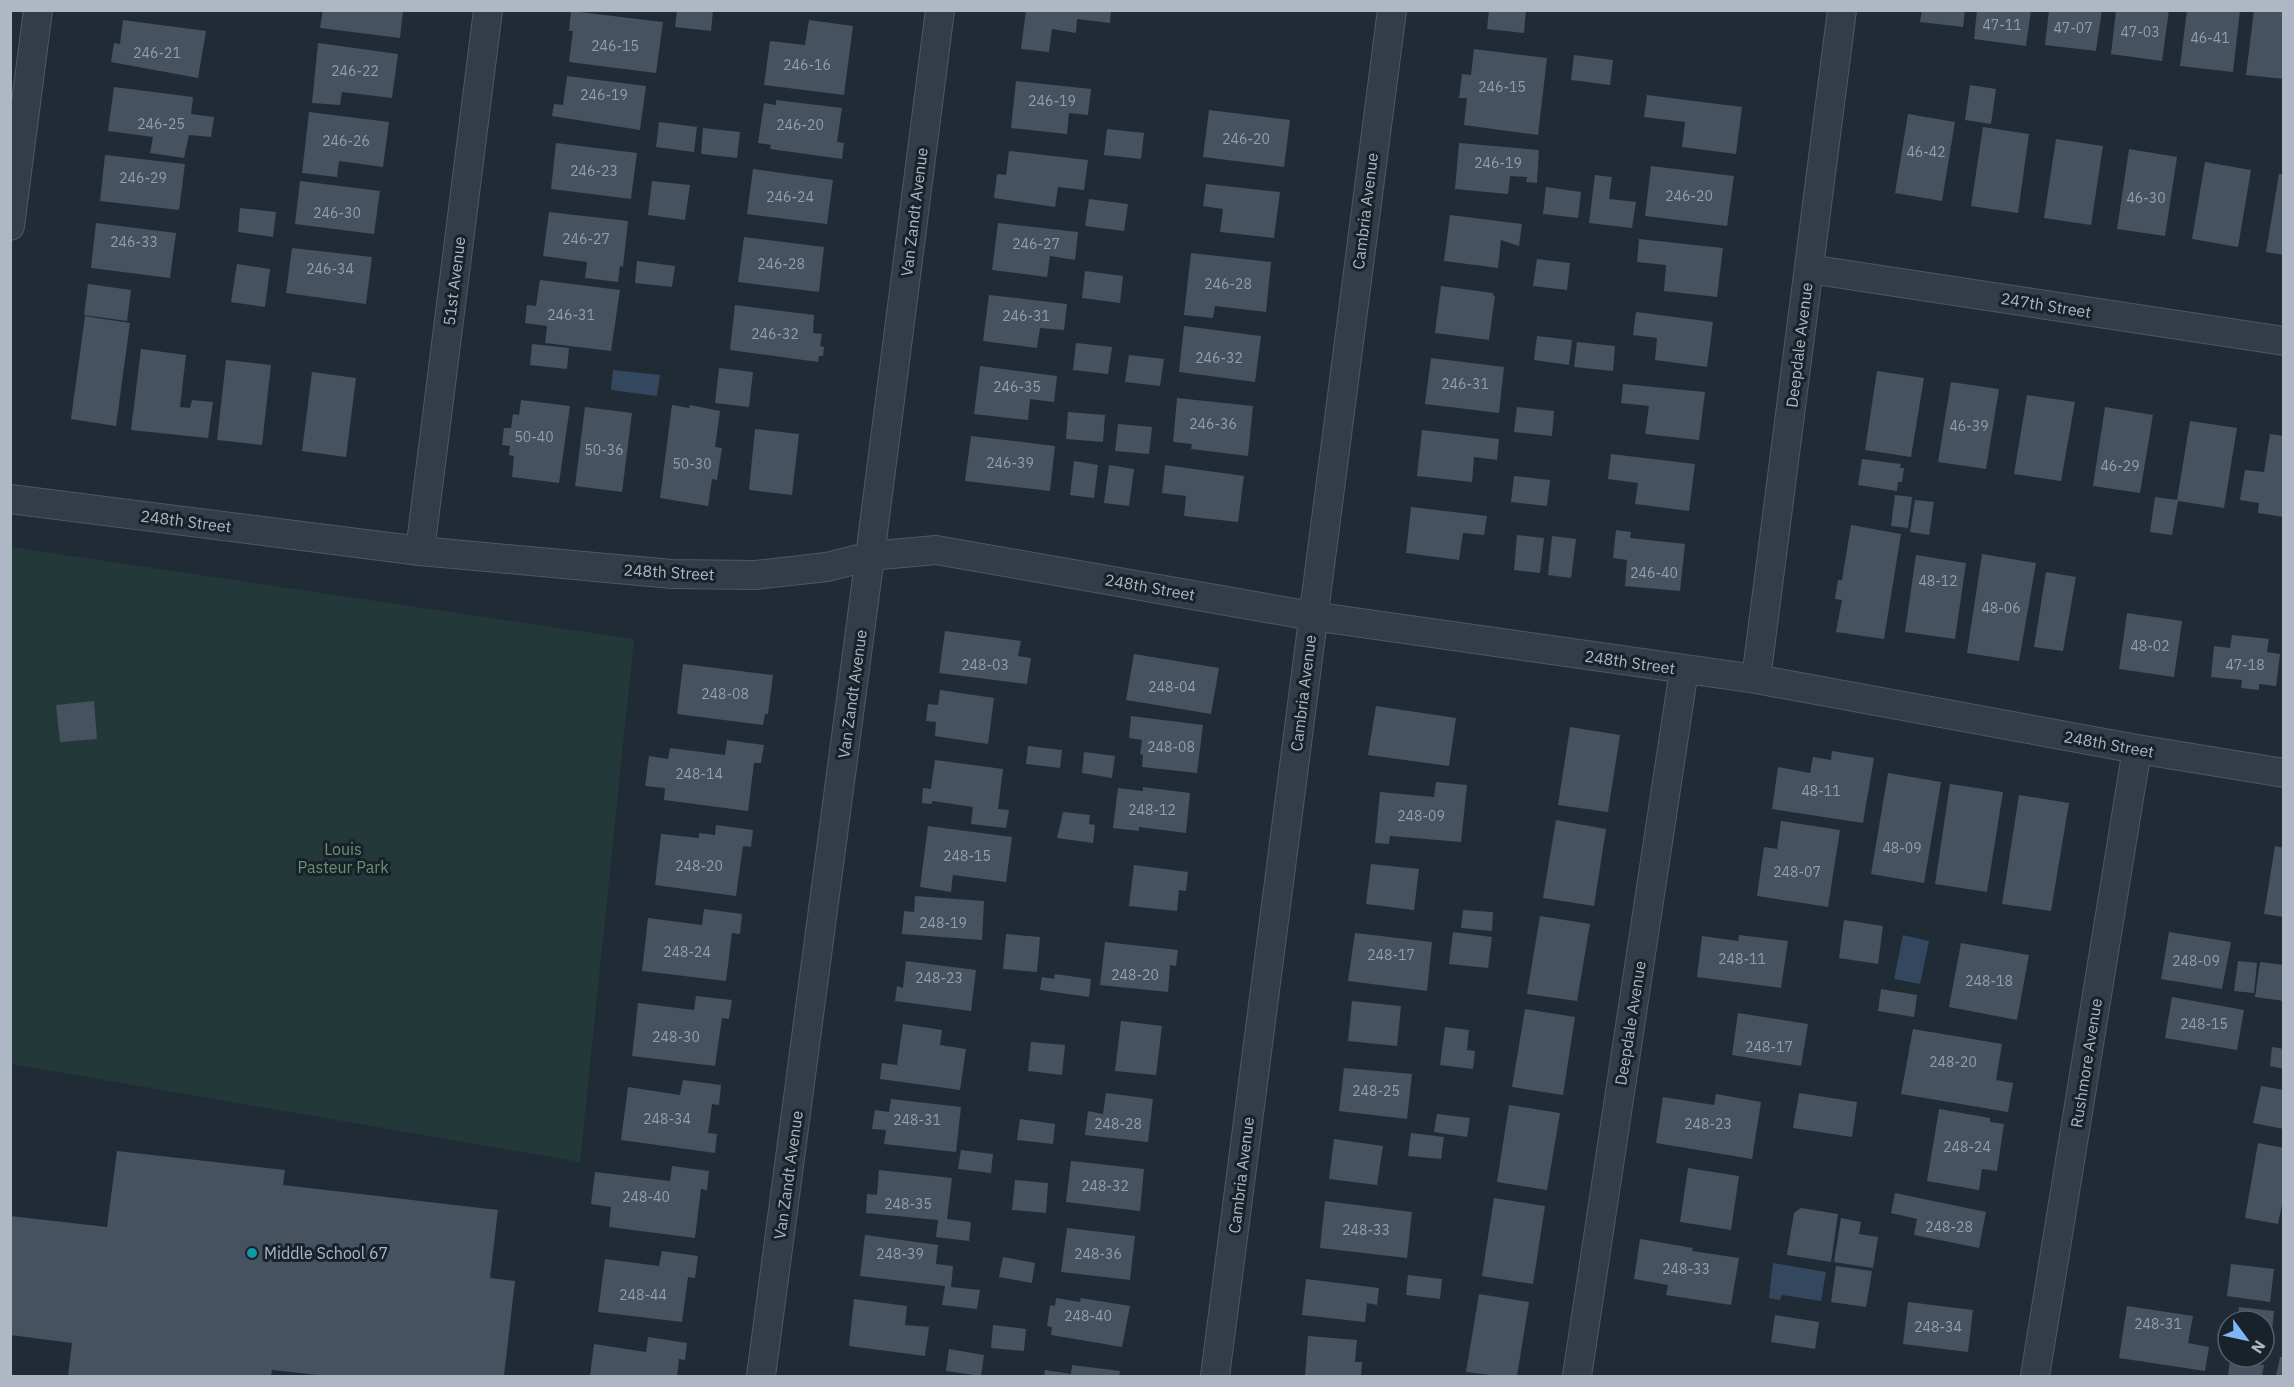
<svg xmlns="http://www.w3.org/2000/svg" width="2294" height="1387" viewBox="0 0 2294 1387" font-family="'IBM Plex Sans',sans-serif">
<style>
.green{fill:#233838}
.water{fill:#33485e}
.building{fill:#465260}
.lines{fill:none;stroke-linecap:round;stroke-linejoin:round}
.minor-casing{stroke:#4e5862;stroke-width:30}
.minor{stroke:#333d47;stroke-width:28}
.culture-dot{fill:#0f9aa8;stroke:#19222b;stroke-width:2}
.labels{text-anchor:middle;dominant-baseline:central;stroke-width:6;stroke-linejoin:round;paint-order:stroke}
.number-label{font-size:14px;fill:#939eab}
.street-label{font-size:16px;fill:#adb8c4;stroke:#19222b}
.park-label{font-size:16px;fill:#65946c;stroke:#19222b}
.poi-label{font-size:16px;fill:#adb8c4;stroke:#19222b;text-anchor:start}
</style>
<rect width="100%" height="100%" fill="#202b36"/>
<path class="green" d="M11,547L634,639L580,1162L11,1064Z"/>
<path class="water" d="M613,370L660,375L657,396L611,390Z
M1903,935L1929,941L1920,984L1894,979Z
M1773,1263L1826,1272L1821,1301L1782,1295L1780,1300L1769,1298Z"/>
<path class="building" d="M323,10H403L400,38L320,28Z
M677,10H713L711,31L675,27Z
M1026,10H1111L1110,23L1077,19L1076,33L1052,29L1049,52L1021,49Z
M1489,10H1526L1524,33L1487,29Z
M1922,10H1965L1963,27L1920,22Z
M1977,10H2031L2026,46L1974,39Z
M2049,10H2102L2096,51L2045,45Z
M2116,10H2169L2162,61L2111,54Z
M2187,10H2240L2233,72L2180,66Z
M2254,10H2284V79L2246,75Z
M571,11L663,22L656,73L569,62L573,31H569Z
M123,20L206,31L198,78L111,62L114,43L120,44Z
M809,20L853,26L844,95L764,85L770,41L805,45Z
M318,43L398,54L392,98L342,92L340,105L312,103Z
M1474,49L1547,58L1538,135L1464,125L1467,98H1459L1462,74L1471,75Z
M1574,55L1613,60L1610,85L1571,80Z
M567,76L646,86L640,130L552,116L554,104L563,105Z
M1016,81L1091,89L1088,115L1069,113L1067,134L1011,128Z
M1970,85L1996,89L1991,124L1965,120Z
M114,87L193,97L191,114L214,117L211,137L189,135L184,158L150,153L153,137L108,131Z
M1647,95L1742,107L1736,154L1682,147L1685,122L1644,117Z
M776,100L842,108L837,142L844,143L842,159L770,149L771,145L758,143L764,103L776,105Z
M1209,110L1290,120L1284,167L1203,157Z
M309,112L389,122L383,167L339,161L337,177L302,173Z
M1908,114L1955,122L1942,201L1895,193Z
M659,122L697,127L694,152L656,147Z
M1983,127L2029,134L2018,213L1971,206Z
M703,128L740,132L737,158L701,154Z
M1107,129L1144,133L1141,159L1104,155Z
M2056,139L2103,146L2091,225L2044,218Z
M556,143L637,153L631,199L551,189Z
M1459,143L1539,150L1537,183L1526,182L1527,177L1510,176L1508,194L1455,189Z
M2129,149L2177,157L2165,236L2117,229Z
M1009,151L1088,160L1084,190L1058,187L1055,207L994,198L997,174L1006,175Z
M105,155L185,164L179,210L100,201Z
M2205,162L2251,170L2238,247L2192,239Z
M1651,166L1734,176L1727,226L1645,216Z
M753,169L833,180L827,224L747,214Z
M2279,174H2284V255L2266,252Z
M1595,175L1612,177L1609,199L1636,202L1632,228L1589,223Z
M300,181L380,191L374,234L295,224Z
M652,181L690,185L685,220L648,215Z
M1206,184L1280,192L1274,238L1220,232L1223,209L1203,206Z
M1546,187L1581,192L1578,218L1543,214Z
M1089,199L1128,204L1124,231L1085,226Z
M240,208L276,212L273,237L238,232Z
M549,212L628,221L623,267L620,266L618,282L585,278L587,262L543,256Z
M1450,215L1522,224L1519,246L1501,240L1498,268L1444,261Z
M96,223L176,233L170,278L91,268Z
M998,223L1078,232L1075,260L1050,256L1047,277L992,270Z
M744,237L824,247L819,292L738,282Z
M1639,239L1723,248L1717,297L1664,291L1666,265L1637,262Z
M292,248L372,257L366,304L286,293Z
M1191,253L1271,262L1266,312L1215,306L1213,318L1184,315Z
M1537,259L1570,263L1567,290L1533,286Z
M637,261L675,266L672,287L635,283Z
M237,264L270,269L265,307L231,302Z
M1085,271L1123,276L1120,303L1082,298Z
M540,280L620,290L611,351L545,343L547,326L525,323L527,305L536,306Z
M88,284L131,290L127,321L84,315Z
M1441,286L1493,293V295L1495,296L1489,340L1435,333Z
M989,295L1067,304L1064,330L1040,328L1037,348L983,341Z
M735,305L814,315L813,333L822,334L820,346L824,347L823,356H819L818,362L730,350Z
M1636,312L1713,322L1707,367L1655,360L1657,338L1633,335Z
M85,316L130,323L116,426L71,419Z
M1184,326L1261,336L1255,382L1179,372Z
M1537,336L1572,340L1569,365L1534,360Z
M1577,342L1615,346L1613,371L1574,367Z
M1076,343L1112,347L1108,374L1073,370Z
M532,344L569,348L567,369L530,365Z
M141,349L186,355L180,407L190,408L192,400L213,402L208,438L131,430Z
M1129,355L1164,359L1160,386L1125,382Z
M1431,358L1504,367L1499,413L1425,404Z
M226,360L271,365L262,445L217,440Z
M980,366L1057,376L1054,402L1030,399L1028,420L974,414Z
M719,368L753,372L749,407L715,403Z
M1877,371L1924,378L1911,457L1865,450Z
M312,372L356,378L346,457L302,451Z
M1951,382L1999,389L1986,469L1938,462Z
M1623,384L1705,392L1699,440L1645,434L1649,406L1621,403Z
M2027,395L2075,402L2061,481L2014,474Z
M1177,398L1253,406L1248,456L1191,449L1192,444L1173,442Z
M521,400L570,406L559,483L512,477L514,456L509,455L510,446L502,445L504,428H511L513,414L519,415Z
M672,405L689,408L690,405L720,411L715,447L722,448L717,480L712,479L708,506L660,498Z
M585,407L632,413L622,492L575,486Z
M1517,407L1554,411L1552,436L1514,432Z
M2105,407L2153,415L2140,493L2093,486Z
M1068,412L1105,415L1103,442L1066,439Z
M2190,421L2237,428L2224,508L2178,501L2172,535L2150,532L2155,497L2177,500Z
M1118,424L1152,427L1149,454L1115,451Z
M755,429L799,434L792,495L749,490Z
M1422,430L1499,439L1497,460L1474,457L1472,482L1417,476Z
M2270,434L2284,436V517L2258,513L2259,503L2240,500L2245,470L2264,472Z
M971,436L1055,446L1050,491L965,481Z
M1611,454L1695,464L1689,511L1635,504L1638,483L1608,479Z
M1862,459L1901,464L1900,468H1904L1902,482H1898L1897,491L1858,485Z
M1074,461L1098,465L1094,498L1070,495Z
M1109,465L1134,469L1129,506L1104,503Z
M1165,465L1244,476L1238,522L1184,516L1186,496L1162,493Z
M1514,476L1550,480L1547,506L1511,502Z
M1895,495L1912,497L1908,528L1891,526Z
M1915,500L1934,502L1929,535L1910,532Z
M1411,507L1487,516L1484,535L1463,533L1459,560L1406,553Z
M1851,525L1901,534L1884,639L1836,632L1842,600L1835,599L1838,580H1842Z
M1616,530L1631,532L1630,538L1685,544L1680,591L1625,586L1627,560L1613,558Z
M1517,535L1544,538L1540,573L1514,570Z
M1552,536L1576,539L1571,578L1548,575Z
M1982,554L2036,563L2019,661L1967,653Z
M1916,555L1966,563L1955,639L1905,632Z
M2046,572L2076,577L2063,651L2034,647Z
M2127,613L2182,621L2174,677L2119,669Z
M945,631L1021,641L1018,656L1031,658L1027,684L939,673Z
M2232,635L2269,639L2267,652L2280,654L2276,686L2259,684V690L2241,688L2242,680L2211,677L2214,646L2230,648Z
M1134,654L1219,668L1211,714L1126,700Z
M683,664L773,675L768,714H765L763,725L677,714Z
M940,690L994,698L988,744L935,736L936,722L926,721L928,704L938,705Z
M94,701L97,739L60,742L56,705Z
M1376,706L1456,718L1449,766L1368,755Z
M1131,716L1203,725L1197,773L1142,767L1143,755L1140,754L1142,740L1129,738Z
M1570,727L1620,735L1608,812L1558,805Z
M727,740L764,745L761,763H754L748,811L664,800L665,788L645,786L649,756L668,759L670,748L725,755Z
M1028,746L1062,750L1060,768L1026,764Z
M1832,751L1874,758L1863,823L1772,809L1778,767L1810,773L1813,757L1831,760Z
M1084,752L1115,756L1112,778L1082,773Z
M935,760L1003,769L998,809L1009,810L1006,828L971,824L973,807L932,801V804L922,803L923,788L931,789Z
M1888,773L1941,782L1924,883L1871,874Z
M1436,782L1467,785L1461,842L1390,836L1389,844L1375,843L1380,792L1434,797Z
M1950,784L2003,792L1987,892L1935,884Z
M1143,787L1190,793L1186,833L1139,827V831L1113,828L1118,788L1143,791Z
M2019,795L2069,803L2051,911L2002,904Z
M1063,812L1090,815L1089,824L1095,825L1093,843L1057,838Z
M1556,820L1606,829L1594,906L1543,898Z
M1781,821L1840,830L1828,907L1757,896L1764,847L1777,849Z
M716,825L753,830L751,847L743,846L736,896L655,885L661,834L699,838V833L715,835Z
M928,826L1012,837L1006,882L953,875L951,892L920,887Z
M2275,846L2284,848V917L2264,914Z
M1371,864L1419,869L1414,910L1366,904Z
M1134,865L1188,872L1186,891L1179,890L1177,911L1129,906Z
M915,896L984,901L982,940L902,934L904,911L914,912Z
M704,909L742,914L740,934L732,933L726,981L642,971L648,918L702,925Z
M1463,910L1493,912L1492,931L1461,928Z
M1540,916L1590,924L1577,1001L1527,994Z
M1844,920L1883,926L1878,964L1839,958Z
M1453,932L1492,937L1488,968L1449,964Z
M2169,932L2231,942L2222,989L2161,979Z
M1355,933L1432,942L1427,991L1348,981Z
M1006,934L1040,937L1037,972L1003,969Z
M1739,935L1788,941L1781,988L1697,977L1702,936L1738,941Z
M1105,942L1178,950L1176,966L1170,965L1168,992L1100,985Z
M1961,943L2029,955L2017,1020L1949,1007Z
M906,961L976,970L971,1011L895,1001L897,986L903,988Z
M2238,961L2257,963L2254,993L2234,991Z
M2260,962L2284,965V1001L2255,997Z
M1055,974L1091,979L1089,997L1040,990L1042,977L1054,979Z
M1881,989L1917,995L1914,1017L1878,1011Z
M696,996L732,1000L729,1019L722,1018L715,1066L632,1056L638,1003L694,1010Z
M2172,997L2244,1010L2237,1050L2165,1038Z
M1352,1001L1401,1006L1397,1046L1348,1041Z
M1525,1009L1575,1017L1563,1095L1512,1087Z
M1738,1013L1808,1024L1801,1066L1732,1055Z
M1121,1021L1162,1026L1156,1075L1115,1071Z
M903,1024L942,1030L940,1045L966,1049L960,1090L880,1079L882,1063L897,1065Z
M1445,1027L1469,1030L1467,1050L1475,1051L1473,1069L1440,1065Z
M1913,1029L2002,1044L1996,1080L2013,1083L2008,1112L1901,1094Z
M1031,1042L1065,1045L1062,1075L1028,1071Z
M2272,1047L2284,1049V1069L2270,1066Z
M1344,1068L1412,1074L1407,1119L1339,1111Z
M683,1080L721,1085L719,1105L712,1104L708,1133L717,1134L715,1153L621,1140L628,1087L680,1095Z
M2261,1086L2284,1090V1129L2253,1123Z
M1106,1093L1153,1099L1148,1142L1085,1135L1088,1111L1103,1114Z
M1799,1093L1857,1102L1852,1137L1793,1128Z
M1716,1094L1761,1102L1752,1159L1656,1143L1663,1097L1714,1105Z
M891,1099L961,1107L956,1152L884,1144L886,1130L872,1129L875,1110L889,1112Z
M1509,1105L1560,1113L1547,1190L1497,1182Z
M1939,1109L1990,1118V1122L2004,1124L1997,1171L1982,1169L1979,1190L1927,1181Z
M1437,1114L1470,1118L1467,1137L1434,1132Z
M1020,1119L1055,1124L1053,1144L1017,1140Z
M1411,1133L1444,1137L1441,1159L1408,1156Z
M1334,1139L1383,1146L1377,1185L1329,1179Z
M2258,1143L2284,1148V1195L2278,1224L2245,1218Z
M961,1150L993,1154L991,1173L958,1169Z
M117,1151L285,1170L283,1185L498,1210L490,1278L515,1281L504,1376H327L272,1370L271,1376H68L72,1343L10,1335V1216L107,1227Z
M1071,1161L1144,1169L1140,1211L1066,1202Z
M672,1166L709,1171L707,1190L701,1189L695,1238L609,1227L611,1207L591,1204L595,1172L670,1181Z
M1688,1168L1739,1176L1731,1230L1680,1222Z
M879,1170L952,1178L947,1219L971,1222L969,1241L936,1237L938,1220L866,1213L867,1194L877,1195Z
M1015,1180L1048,1183L1046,1213L1012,1210Z
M1895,1193L1986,1212L1979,1248L1914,1235L1917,1219L1891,1213Z
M1494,1198L1545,1206L1533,1284L1482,1276Z
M1325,1201L1412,1212L1407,1258L1320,1248Z
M1801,1208L1838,1214L1831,1262L1787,1255L1794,1213Z
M1841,1218L1861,1222L1859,1234L1878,1237L1873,1268L1834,1262Z
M1067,1228L1135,1236L1130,1280L1061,1272Z
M865,1235L938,1245L936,1264L953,1266L951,1287L980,1290L977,1309L942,1305L945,1286L860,1276Z
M1640,1239L1693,1248L1692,1251L1739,1258L1731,1305L1666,1295L1668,1285L1634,1279Z
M662,1251L698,1256L695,1278L688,1277L682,1322L598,1312L605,1259L659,1266Z
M1003,1257L1035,1263L1032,1283L999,1277Z
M2231,1264L2274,1269L2270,1302L2227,1296Z
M1836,1266L1872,1271L1866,1307L1831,1302Z
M1408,1275L1442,1279L1440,1299L1406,1295Z
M1306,1279L1379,1288L1377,1305L1367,1303L1365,1322L1302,1315Z
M1479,1294L1529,1302L1517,1376H1499L1466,1372Z
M1056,1298L1080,1302L1081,1298L1130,1306L1122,1347L1051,1335L1052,1327L1047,1326L1050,1305L1055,1306Z
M854,1299L907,1306L905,1325L929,1327L925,1356L849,1346Z
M1908,1302L1973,1310L1968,1352L1903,1344Z
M2127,1306L2193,1316L2188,1343L2209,1347L2205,1371L2119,1358Z
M2239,1307L2274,1311L2272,1331H2264V1321H2237Z
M1775,1315L1819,1322L1815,1349L1771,1342Z
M993,1325L1026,1329L1024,1351L991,1348Z
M1308,1336L1357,1340L1355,1362H1362L1361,1376H1305Z
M648,1337L687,1343L685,1360L679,1359L677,1376H590L594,1344L646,1352Z
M949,1349L984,1355L981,1376L946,1371Z
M2280,1357H2284V1376H2276Z
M2230,1360L2264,1365L2262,1376H2228Z
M1072,1365L1120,1371L1119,1376H1044L1045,1370L1071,1374Z"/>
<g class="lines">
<defs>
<path id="minor" d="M10,226L38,10
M1809,269L2284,341
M10,499L420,551L672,574L755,575L827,567L870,556L936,550L1312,616L1756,679L2137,749L2284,773
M420,551L488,10
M1756,679L1842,10
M761,1376L870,556L940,10
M1215,1376L1392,10
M1577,1376L1684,670
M2035,1376L2137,749"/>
</defs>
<use href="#minor" class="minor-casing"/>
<use href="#minor" class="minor"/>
</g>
<circle class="culture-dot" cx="252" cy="1253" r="6"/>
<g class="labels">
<g class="number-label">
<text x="2002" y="25">47-11</text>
<text x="2073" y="28">47-07</text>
<text x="2140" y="32">47-03</text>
<text x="2210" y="38">46-41</text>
<text x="615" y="46">246-15</text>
<text x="157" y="53">246-21</text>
<text x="807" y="65">246-16</text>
<text x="355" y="71">246-22</text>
<text x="1502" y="87">246-15</text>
<text x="604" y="95">246-19</text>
<text x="1052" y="101">246-19</text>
<text x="161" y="124">246-25</text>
<text x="800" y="125">246-20</text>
<text x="1246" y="139">246-20</text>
<text x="346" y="141">246-26</text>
<text x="1926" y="152">46-42</text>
<text x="1498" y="163">246-19</text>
<text x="594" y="171">246-23</text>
<text x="143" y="178">246-29</text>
<text x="1689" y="196">246-20</text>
<text x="790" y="197">246-24</text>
<text x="2146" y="198">46-30</text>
<text x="337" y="213">246-30</text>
<text x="586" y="239">246-27</text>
<text x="134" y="242">246-33</text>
<text x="1036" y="244">246-27</text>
<text x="781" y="264">246-28</text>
<text x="330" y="269">246-34</text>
<text x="1228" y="284">246-28</text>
<text x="571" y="315">246-31</text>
<text x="1026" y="316">246-31</text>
<text x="775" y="334">246-32</text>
<text x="1219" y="358">246-32</text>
<text x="1465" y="384">246-31</text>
<text x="1017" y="387">246-35</text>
<text x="1213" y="424">246-36</text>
<text x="1969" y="426">46-39</text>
<text x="534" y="437">50-40</text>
<text x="604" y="450">50-36</text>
<text x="1010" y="463">246-39</text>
<text x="692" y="464">50-30</text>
<text x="2120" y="466">46-29</text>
<text x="1654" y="573">246-40</text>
<text x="1938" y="581">48-12</text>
<text x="2001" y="608">48-06</text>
<text x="2150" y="646">48-02</text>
<text x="985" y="665">248-03</text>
<text x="2245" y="665">47-18</text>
<text x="1172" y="687">248-04</text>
<text x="725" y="694">248-08</text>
<text x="1171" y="747">248-08</text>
<text x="699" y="774">248-14</text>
<text x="1821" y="791">48-11</text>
<text x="1152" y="810">248-12</text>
<text x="1421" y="816">248-09</text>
<text x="1902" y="848">48-09</text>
<text x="967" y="856">248-15</text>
<text x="699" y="866">248-20</text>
<text x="1797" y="872">248-07</text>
<text x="943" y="923">248-19</text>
<text x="687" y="952">248-24</text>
<text x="1391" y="955">248-17</text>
<text x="1742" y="959">248-11</text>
<text x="2196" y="961">248-09</text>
<text x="1135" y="975">248-20</text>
<text x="939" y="978">248-23</text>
<text x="1989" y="981">248-18</text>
<text x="2204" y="1024">248-15</text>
<text x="676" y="1037">248-30</text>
<text x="1769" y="1047">248-17</text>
<text x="1953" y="1062">248-20</text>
<text x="1376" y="1091">248-25</text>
<text x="667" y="1119">248-34</text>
<text x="917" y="1120">248-31</text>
<text x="1118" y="1124">248-28</text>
<text x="1708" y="1124">248-23</text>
<text x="1967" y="1147">248-24</text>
<text x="1105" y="1186">248-32</text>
<text x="646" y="1197">248-40</text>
<text x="908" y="1204">248-35</text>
<text x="1949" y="1227">248-28</text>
<text x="1366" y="1230">248-33</text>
<text x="900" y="1254">248-39</text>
<text x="1098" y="1254">248-36</text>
<text x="1686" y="1269">248-33</text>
<text x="643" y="1295">248-44</text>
<text x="1088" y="1316">248-40</text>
<text x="2158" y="1324">248-31</text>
<text x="1938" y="1327">248-34</text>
</g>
<g class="street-label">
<text transform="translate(1365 211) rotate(-83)">Cambria Avenue</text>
<text transform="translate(914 212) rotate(-83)">Van Zandt Avenue</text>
<text transform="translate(454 281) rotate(-83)">51st Avenue</text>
<text transform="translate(2046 305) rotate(9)">247th Street</text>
<text transform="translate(1799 345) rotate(-83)">Deepdale Avenue</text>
<text transform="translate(186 521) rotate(7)">248th Street</text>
<text transform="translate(669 572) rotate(3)">248th Street</text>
<text transform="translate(1150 587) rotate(10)">248th Street</text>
<text transform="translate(1630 662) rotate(8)">248th Street</text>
<text transform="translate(1303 693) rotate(-83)">Cambria Avenue</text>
<text transform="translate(852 694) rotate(-82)">Van Zandt Avenue</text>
<text transform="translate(2109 744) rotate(10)">248th Street</text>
<text transform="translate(1630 1023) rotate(-81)">Deepdale Avenue</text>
<text transform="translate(2086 1063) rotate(-81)">Rushmore Avenue</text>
<text transform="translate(788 1175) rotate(-82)">Van Zandt Avenue</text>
<text transform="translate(1241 1175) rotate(-83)">Cambria Avenue</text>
</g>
<g class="park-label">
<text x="343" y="849">Louis<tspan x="343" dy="18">Pasteur Park</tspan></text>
</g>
<g class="poi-label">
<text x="264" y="1253">Middle School 67</text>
</g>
</g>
<rect width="2294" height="1387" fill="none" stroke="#adb8c4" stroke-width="24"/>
<g transform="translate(2246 1339) rotate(123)"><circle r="28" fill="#19222b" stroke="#545e68" stroke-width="1.5"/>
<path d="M0-4.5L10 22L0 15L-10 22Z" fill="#7fb6f7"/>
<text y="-9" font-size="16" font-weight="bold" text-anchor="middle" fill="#adb8c4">N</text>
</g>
</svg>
